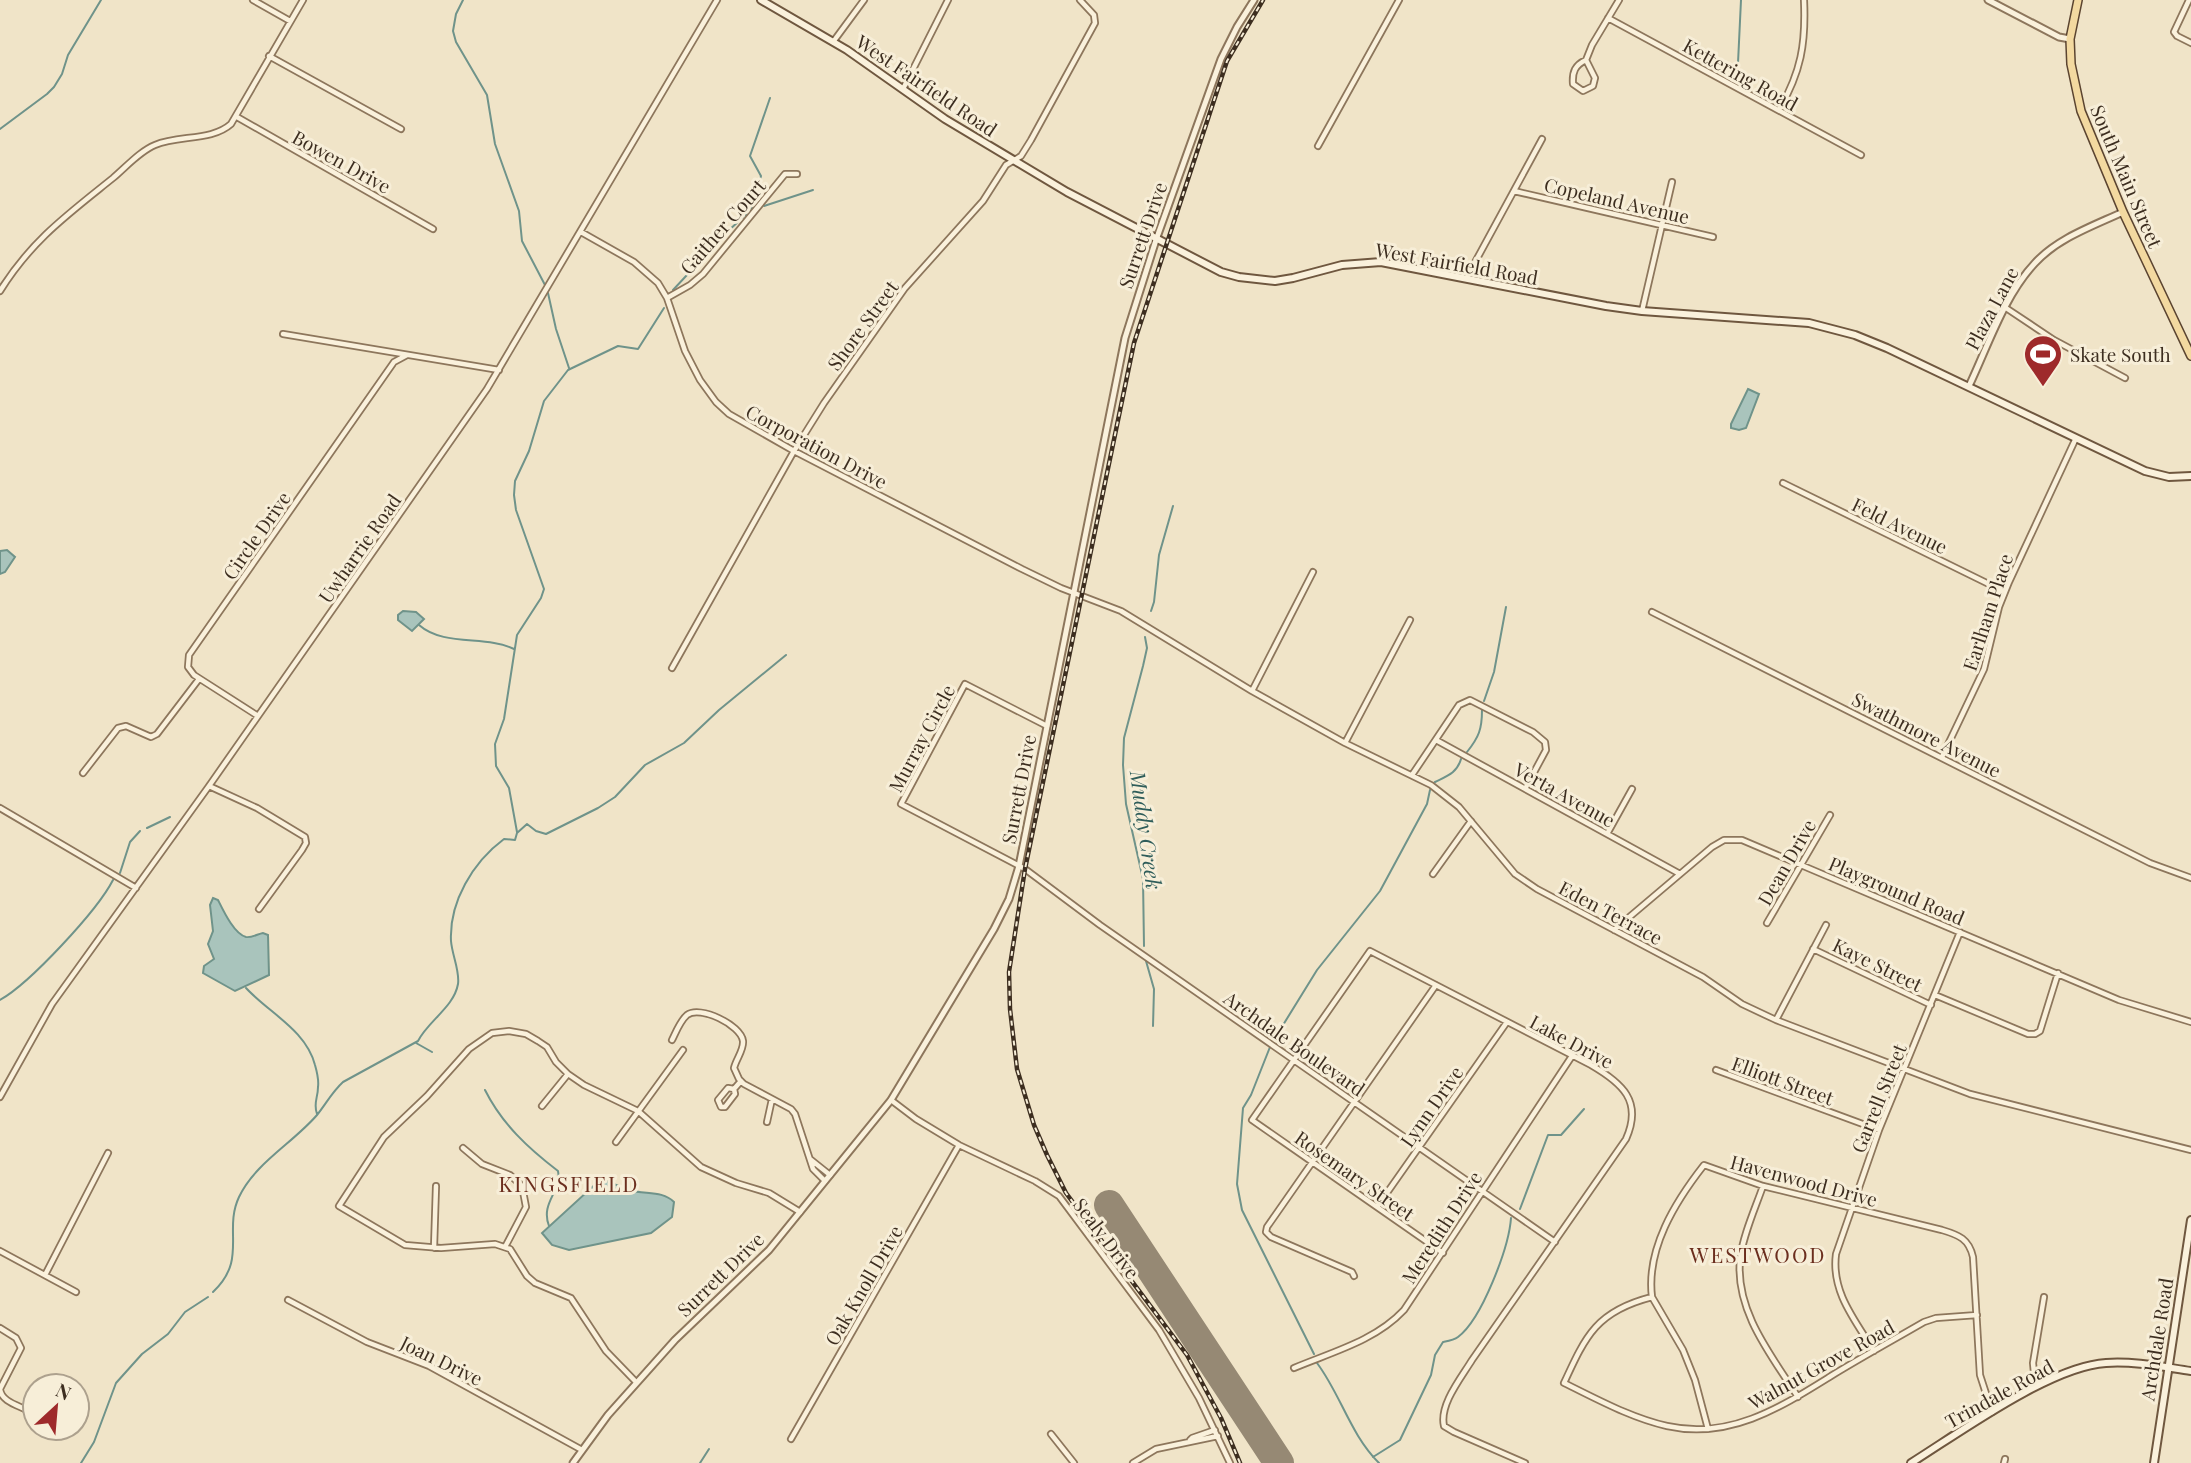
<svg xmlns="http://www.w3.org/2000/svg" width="2191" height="1463" viewBox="0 0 2191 1463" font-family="'Playfair Display',serif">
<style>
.water{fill:#a9c4bc;stroke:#6f938a;stroke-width:2}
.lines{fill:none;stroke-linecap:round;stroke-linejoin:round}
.stream{stroke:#6f938a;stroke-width:2}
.runway{stroke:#968974;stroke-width:30}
.minor-casing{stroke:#8d765c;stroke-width:8}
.tertiary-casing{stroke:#8d765c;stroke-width:9}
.secondary-casing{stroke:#6f573f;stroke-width:10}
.primary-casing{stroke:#5b4430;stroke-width:10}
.minor{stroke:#faf1dc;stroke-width:4.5}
.tertiary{stroke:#faf1dc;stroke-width:5}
.secondary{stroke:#faf1dc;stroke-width:6}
.primary{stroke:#f3d9a0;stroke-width:7}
.rail-casing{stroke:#3d2e20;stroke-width:4.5}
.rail{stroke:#f7eed8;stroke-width:2;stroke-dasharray:5;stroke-linecap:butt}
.labels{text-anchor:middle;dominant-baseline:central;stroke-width:6;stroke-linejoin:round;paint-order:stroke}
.street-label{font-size:19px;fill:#3d2e20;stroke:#f7eed8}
.poi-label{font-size:19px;fill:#3d2e20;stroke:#f7eed8;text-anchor:start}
.water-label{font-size:21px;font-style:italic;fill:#2f5d5a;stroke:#f7eed8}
.neighbourhood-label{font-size:21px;letter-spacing:2px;fill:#6b2e1e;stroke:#f7eed8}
</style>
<rect width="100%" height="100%" fill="#f0e4c8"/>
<path class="water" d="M1748,389L1759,394L1746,428L1739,430L1731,428V424Z
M7,550L15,557L5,572L0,574V551Z
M403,611L416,612L424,619L412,631L398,620V615Z
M213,898L218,900C223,910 234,934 246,937C251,938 258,934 263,933L268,935L269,975L235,991L203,973L204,966L214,959L208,944L213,931L210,905Z
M601,1179C611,1182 619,1187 629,1190C645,1195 662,1190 674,1202L672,1217L651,1233L569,1250L552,1245L542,1233Z"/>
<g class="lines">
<path class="stream" d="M463,0L456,14L453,31L456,42L487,95L495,144L519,211L522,241L545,285
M1738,63L1741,0
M0,129L47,94L54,87L62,74L68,55L101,0
M764,206L813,190
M751,211L761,176L750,156L770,98
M673,290L728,231L750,211
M548,293L556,329L569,368
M1151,611L1154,602L1159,555L1173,506
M419,625C444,647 486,635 514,649
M1484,701L1494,672L1506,607
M1467,752C1479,737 1482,729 1482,710
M1435,782C1447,776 1457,773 1461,759
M147,828L170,817
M517,832L509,788L496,766L495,744L504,719L517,635L541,598L544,589L516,510L514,495L515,481L529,451L544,401L568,370L618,346L638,349L664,308
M120,873L130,842L140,831
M1144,946L1143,879L1126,804L1123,765L1124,738L1143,666L1147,648L1145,637
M1146,961L1154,989L1153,1026
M246,988C269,1013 306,1030 315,1065C317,1072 319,1080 318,1087C318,1098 313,1103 317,1114
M0,1000C30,983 97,911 113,880
M1275,1038L1317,970L1380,891L1427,804L1430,790
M416,1043L432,1052
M1270,1047L1251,1095L1243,1108L1237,1184L1242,1210L1314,1354
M485,1090C502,1124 528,1148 558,1171C562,1192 540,1202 549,1226
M1520,1209L1548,1135H1561L1584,1109
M213,1292C248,1259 223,1231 239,1197C255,1163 293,1143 317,1115C326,1104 332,1092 343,1082L418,1041C428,1021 454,1007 458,984C460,971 452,955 451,941C449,902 473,862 504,839L515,840L517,833L527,824L536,831L546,834L598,808L615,797L645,765L684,743L719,710L786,655
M1317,1363C1341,1395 1350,1434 1379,1463
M1373,1457L1400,1440L1431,1375L1435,1355L1443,1342C1448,1341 1454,1340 1458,1337C1482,1319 1509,1247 1511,1218
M81,1463L94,1442L116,1383L142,1354L168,1334L185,1312L208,1297
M700,1463L709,1449"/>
<path class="runway" d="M1109,1205L1279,1463"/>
<defs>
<path id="minor" d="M253,0L290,21
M2189,0L2174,32L2177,36L2191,43
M1608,18L1861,155
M833,42L864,0
M269,56L401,129
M1586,60L1595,78L1593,86L1583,91L1573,84C1572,72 1575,65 1586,60Z
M1586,60L1592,45L1619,0
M903,89L948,0
M1779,110C1801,72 1806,44 1804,0
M237,117L433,229
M1318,146L1399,0
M1514,191L1713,237
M581,232L634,262L658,283L667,298L685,351L700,380L716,402L729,414L794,451L1022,569L1061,588L1121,611L1252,691L1345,743L1431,785L1459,807L1515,874L1537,889L1703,977L1742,1004L1776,1020L1970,1094L2191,1150
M1467,277L1542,139
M0,291C32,240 67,215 113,178C126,167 140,151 155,145C179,135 212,141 231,124L303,0
M667,298L690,285L703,274L785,174H797
M2006,308L2054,340L2125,378
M1642,311L1672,182
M283,334L499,370
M1783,483L2005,592
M1652,612L2150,863L2191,878
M672,668L794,451L824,403L905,288L983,201L1006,165L1021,156L1031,140L1095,23L1094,15L1080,0
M1252,691L1313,572
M258,716L194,675L188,667L189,655L394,362L407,355
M1047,726L965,684L901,804L1025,869L1100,925L1555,1242
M1436,740L1680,874
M1345,743L1410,620
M1942,757L1984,669L1999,607L2009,582L2076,438
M83,773L118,728L126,726L151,737L157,734L199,679
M1412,775L1459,705L1470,700L1533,732L1545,742L1546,750L1525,789
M209,786L257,808L305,837L306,843L302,850L259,909
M0,808L136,888
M1607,834L1632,789
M1433,874L1471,821
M1767,923L1830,815
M1614,930L1712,847L1724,840H1742L2119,1000L2191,1022
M1813,949L1931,1005
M1935,995L2028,1034H2035L2040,1031L2058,973
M1776,1020L1826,925
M672,1040C676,1032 680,1021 687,1015C700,1005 741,1025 743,1041C744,1050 736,1059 734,1068L739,1079L744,1084L791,1109L795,1114L813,1169L825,1181
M1716,1070L1879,1130
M734,1089L728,1088L718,1100L721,1107H725L735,1094L734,1089L741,1081
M0,1097L52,1004L209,786L487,389L717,0
M891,1100L916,1119L959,1145L1035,1181L1059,1196L1159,1330L1199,1398L1230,1463
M542,1106L568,1074
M767,1122L772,1099
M616,1142L683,1050
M463,1148L482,1164L510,1175L522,1186L526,1207L505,1247
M810,1159L830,1175
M1763,1186C1755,1209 1743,1235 1740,1259C1735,1311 1771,1355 1798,1397
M1377,1207L1507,1022
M434,1248L436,1186
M0,1251L76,1292
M1443,1253L1252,1120L1370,951L1591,1065C1622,1083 1643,1101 1626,1139L1472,1360C1461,1378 1439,1405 1444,1426L1454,1432L1525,1463
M45,1275L108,1153
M1354,1276L1352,1272L1271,1237L1266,1232L1267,1227L1436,985
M1652,1297C1597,1311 1586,1335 1564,1383C1597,1399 1631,1418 1667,1426C1730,1440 1781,1407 1831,1376C1862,1357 1893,1340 1924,1322L1936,1318L1977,1315
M288,1300L367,1342L429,1366L582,1450
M0,1328L16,1338L21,1348L0,1389C1,1401 17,1405 27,1410
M1874,1351C1855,1320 1831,1292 1836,1254L1879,1130L1960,932
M1294,1368C1332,1352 1375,1341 1404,1310L1572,1056
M636,1382L606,1351L571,1298L535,1283L527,1276L510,1249L495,1244L441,1248L405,1245L339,1206L384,1137L427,1096L469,1049L492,1033L509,1031L526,1034L538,1041L547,1047L556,1062L568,1074L584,1085L638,1111L701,1167L736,1183L769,1193L800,1212
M2039,1385L2034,1373L2033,1363L2044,1297
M1708,1429L1695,1380L1683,1350L1652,1297C1646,1249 1675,1202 1704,1165L1763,1186L1942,1230C1959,1235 1969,1239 1973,1257L1980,1375L1992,1412
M1051,1434L1074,1463
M791,1439L959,1145
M1190,1440L1192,1438L1215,1430
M1133,1463L1156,1449L1218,1436
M2004,1463L2005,1459"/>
<path id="tertiary" d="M1988,0L2059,37L2070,39
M1969,386C1988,346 2004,296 2035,263C2058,238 2093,226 2123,212
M573,1463L608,1415L675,1340L769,1250L891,1100L994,929L1009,899L1019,866L1125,338L1156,240L1221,59L1237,27L1254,0"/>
<path id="secondary" d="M761,0L847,50L945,119L1067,192L1221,272L1239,277L1275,281L1293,278L1342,265L1381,262L1606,306L1642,311L1809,323L1855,335L1887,348L2145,471L2169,477L2191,476
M1911,1463C1959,1433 2051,1366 2106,1363C2134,1361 2163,1367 2191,1371
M2154,1463L2191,1220"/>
<path id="primary" d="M2078,0L2070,39L2071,64L2081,111L2123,212L2191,356"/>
</defs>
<use href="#minor" class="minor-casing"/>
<use href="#tertiary" class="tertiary-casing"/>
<use href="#secondary" class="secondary-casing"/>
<use href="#primary" class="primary-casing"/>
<use href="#minor" class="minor"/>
<use href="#tertiary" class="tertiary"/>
<use href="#secondary" class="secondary"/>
<use href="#primary" class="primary"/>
<defs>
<path id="rail" d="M1240,1463L1221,1418L1187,1355L1066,1193L1047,1155L1034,1125L1017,1069L1010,1009L1009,972L1025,869L1134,343L1227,61L1263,0"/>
</defs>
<use href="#rail" class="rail-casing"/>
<use href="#rail" class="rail"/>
</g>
<defs>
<symbol id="stadium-pin" viewBox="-11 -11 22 30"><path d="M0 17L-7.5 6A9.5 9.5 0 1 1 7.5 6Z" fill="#9e2a2b" stroke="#f7eed8"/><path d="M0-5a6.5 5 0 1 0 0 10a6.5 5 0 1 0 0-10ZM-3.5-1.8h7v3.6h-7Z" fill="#fff"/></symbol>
</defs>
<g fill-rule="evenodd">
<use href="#stadium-pin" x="2021" y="332" width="44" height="60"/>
</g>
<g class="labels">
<g class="street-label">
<text transform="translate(1741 74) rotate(29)">Kettering Road</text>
<text transform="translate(927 85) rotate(34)">West Fairfield Road</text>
<text transform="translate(342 161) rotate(29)">Bowen Drive</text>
<text transform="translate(2127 176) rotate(67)">South Main Street</text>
<text transform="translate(1617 200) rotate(13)">Copeland Avenue</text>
<text transform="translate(722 226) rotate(-49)">Gaither Court</text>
<text transform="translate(1142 235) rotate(-71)">Surrett Drive</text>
<text transform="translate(1457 263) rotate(10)">West Fairfield Road</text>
<text transform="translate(1991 308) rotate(-62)">Plaza Lane</text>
<text transform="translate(862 325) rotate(-54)">Shore Street</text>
<text transform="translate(817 446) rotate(28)">Corporation Drive</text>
<text transform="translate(1900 525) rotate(26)">Feld Avenue</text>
<text transform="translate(256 535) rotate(-55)">Circle Drive</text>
<text transform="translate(359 548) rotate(-55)">Uwharrie Road</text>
<text transform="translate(1987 612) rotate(-72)">Earlham Place</text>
<text transform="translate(1927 734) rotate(27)">Swathmore Avenue</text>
<text transform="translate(921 738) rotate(-62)">Murray Circle</text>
<text transform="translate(1018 789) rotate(-79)">Surrett Drive</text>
<text transform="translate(1565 794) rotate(29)">Verta Avenue</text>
<text transform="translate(1786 862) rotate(-60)">Dean Drive</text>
<text transform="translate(1897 890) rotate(23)">Playground Road</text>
<text transform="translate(1611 912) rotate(28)">Eden Terrace</text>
<text transform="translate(1878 964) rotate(26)">Kaye Street</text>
<text transform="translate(1572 1041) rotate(28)">Lake Drive</text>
<text transform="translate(1295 1043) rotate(35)">Archdale Boulevard</text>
<text transform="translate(1783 1080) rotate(20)">Elliott Street</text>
<text transform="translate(1878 1098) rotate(-68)">Garrell Street</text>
<text transform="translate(1431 1106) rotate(-55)">Lynn Drive</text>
<text transform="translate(1355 1175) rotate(35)">Rosemary Street</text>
<text transform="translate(1804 1180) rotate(15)">Havenwood Drive</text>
<text transform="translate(1441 1227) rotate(-57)">Meredith Drive</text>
<text transform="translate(1107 1238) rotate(53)">Sealy Drive</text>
<text transform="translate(720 1274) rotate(-44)">Surrett Drive</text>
<text transform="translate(863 1285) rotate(-60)">Oak Knoll Drive</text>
<text transform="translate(2156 1339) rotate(-81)">Archdale Road</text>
<text transform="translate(442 1360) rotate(26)">Joan Drive</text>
<text transform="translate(1821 1364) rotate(-29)">Walnut Grove Road</text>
<text transform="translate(1999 1393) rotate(-29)">Trindale Road</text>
</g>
<g class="poi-label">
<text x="2070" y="354">Skate South</text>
</g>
<g class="water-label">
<text transform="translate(1147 830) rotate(82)">Muddy Creek</text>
</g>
<g class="neighbourhood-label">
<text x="569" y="1183">KINGSFIELD</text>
<text x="1758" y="1254">WESTWOOD</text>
</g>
</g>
<g transform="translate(56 1407) rotate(26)"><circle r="33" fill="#f7eed8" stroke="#ada18e" stroke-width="2"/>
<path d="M0-5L12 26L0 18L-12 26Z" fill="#9e2a2b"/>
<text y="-10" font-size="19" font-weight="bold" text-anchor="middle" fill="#3d2e20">N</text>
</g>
</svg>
